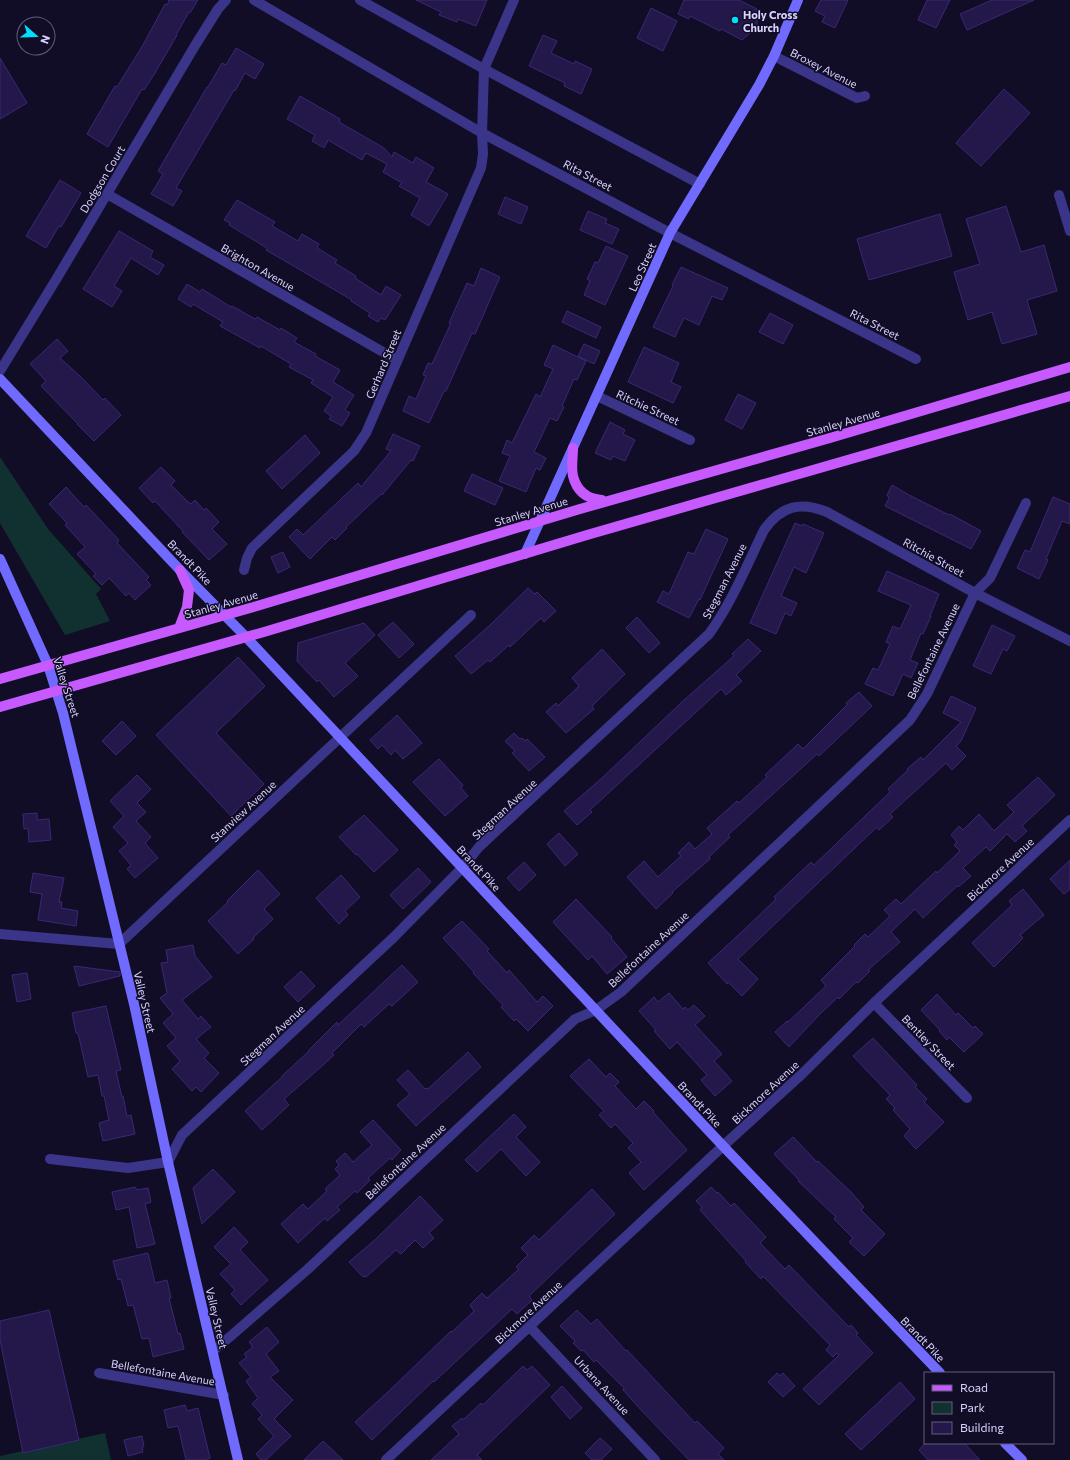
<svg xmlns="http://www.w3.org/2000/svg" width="1070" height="1460" viewBox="0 0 1070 1460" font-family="Commissioner,sans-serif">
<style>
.green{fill:#103130}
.building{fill:#231849;stroke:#3a2876}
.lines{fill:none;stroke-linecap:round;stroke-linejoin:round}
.street{stroke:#3a3589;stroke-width:10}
.secondary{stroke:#716aff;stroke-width:10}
.primary{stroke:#c65aff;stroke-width:10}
.poi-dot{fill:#00ddfe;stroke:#120d26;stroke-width:1.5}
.labels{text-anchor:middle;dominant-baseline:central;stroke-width:3;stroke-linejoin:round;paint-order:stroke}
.poi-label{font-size:11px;font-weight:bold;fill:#d9d3ff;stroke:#120d26;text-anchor:start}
.street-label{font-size:11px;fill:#d9d3ff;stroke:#120d26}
</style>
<rect width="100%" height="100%" fill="#120d26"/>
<path class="green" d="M0,457L48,529L101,589L96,594L110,621L65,635L0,523Z
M105,1433L111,1460H0V1456Z"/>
<path class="building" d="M168,0H198L190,13L189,12L176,35H177L155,73L144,90L142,89L108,147L87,134L115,86L117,87L143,45L165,4L167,5L169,1Z
M416,0H487L476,26L458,19L457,22L439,15L441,12Z
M684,0H739L757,9V27L742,40L721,29L720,31L690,16L689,19L678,14Z
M821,0H848L835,28L822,22L825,16L815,11Z
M927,0H950L936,28L918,20Z
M992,0H1034L967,30L960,14Z
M651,8L677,21L663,51L637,38Z
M543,35L557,41L551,53L574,64L575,61L592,69L581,94L564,86L565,83L529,66Z
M236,48L264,64L255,79L245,73L235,91L234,90L176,188L182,191L173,206L151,194L163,174L158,171L207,87H208L222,63L226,65Z
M0,58L27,103L0,119Z
M1004,89L1030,113L981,166L956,143Z
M300,96L340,119L339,122L384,148L392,157L394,152L413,163L416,157L434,168L426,182L448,194L429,226L411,215L420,198L399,186L402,183L383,172L387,164L366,153L362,160L328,140L324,148L312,141L315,135L287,119Z
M60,180L81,193L61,227L59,226L46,248L26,236Z
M505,197L528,207L521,224L498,214Z
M237,200L275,222L272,226L298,241L302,234L319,244L317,248L337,260L335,263L356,276L355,278L381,295L386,286L401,295L385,320L381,318L378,322L368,316L370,313L351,301L352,300L266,250L267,248L229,225L230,223L224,220Z
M1006,206L1021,252L1044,245L1057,291L1027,300L1037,334L1002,344L992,312L968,320L954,272L980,264L966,219Z
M588,211L607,219L605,223L619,229L612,244L580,230Z
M940,214L952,256L869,280L857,239Z
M119,231L153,251L150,257L164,265L158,275L131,258L114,286L122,291L112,307L83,289Z
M606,246L628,256L605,305L584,295L590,281L587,279L595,262L598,263Z
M681,267L728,288L722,300L712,296L699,325L684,318L675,337L653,327L673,286L672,285Z
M481,268L500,277L475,334L472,333L446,391H444L429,423L403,411L409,396L416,399L426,376L423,375L428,363L432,364L451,323H449L467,283L474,286Z
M187,284L200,292L202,289L231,307L232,306L255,319L257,317L280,330L281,328L297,338L294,342L316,354L315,356L340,370L333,382L354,395L345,410L350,413L342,426L329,419L331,416L324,411L333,397L311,383L313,380L289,367L291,364L261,346L260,348L220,326L223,322L193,304L191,307L178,299Z
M567,311L601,327L596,338L562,322Z
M770,313L793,325L783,344L759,332Z
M57,339L68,351L60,358L82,378L103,400L105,398L121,415L94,441L77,424H78L41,386L46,381L30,364Z
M584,344L600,351L594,364L578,356Z
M553,345L586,361L577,380L574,379L562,406L564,407L557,421L550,418L534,452L546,458L540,470L536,468L526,492L499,481L510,456L502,453L507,440L512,443L536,394L540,397L553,369L544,365Z
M644,347L679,363L671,382L681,387L673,403L628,382Z
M738,394L756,403L742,429L725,420Z
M610,422L625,430L623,434L635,440L625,461L613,456L611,460L595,453Z
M393,434L420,446L413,461L411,460L382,495L381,494L346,527L347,528L335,540L332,537L310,559L289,537L297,529L303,535L358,483L361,487L391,451L386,449Z
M305,435L320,453L282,489L266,471Z
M161,467L175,481L171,485L187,501L191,504L195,500L204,510L206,508L219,522L212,529L227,544L209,560L182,532L183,531L155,501L153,503L139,488Z
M472,474L503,488L495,505L464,491Z
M892,485L909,495L949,515L950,514L981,531L971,549L885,506L889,498L887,495Z
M66,487L84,507L86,505L119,540L117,543L149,577L146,580L151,585L135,600L129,593L126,596L109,578L102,585L93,576L96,574L77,554L85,547L65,525L67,523L49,504Z
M1053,497L1070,504V524L1062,521L1046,559L1048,560L1039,579L1017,568L1025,550L1030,552Z
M795,523L802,526L803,524L824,533L806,573L794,567L781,596L797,603L791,616L785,613L776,634L750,623Z
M706,529L728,539L700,600L699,599L689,618L657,602L663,591L669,594L688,552L694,554Z
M283,552L290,567L278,573L271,557Z
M887,571L939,594L930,616H931L923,634L921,633L910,660L918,663L911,678L903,674L893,696L865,684L873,668L878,670L890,644L886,642L893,626L900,629L911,605L878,591Z
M528,588L535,594L537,592L556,611L544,622L541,618L510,647L509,645L490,662L488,660L471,674L455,656L490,625Z
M637,617L660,643L649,653L626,628Z
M393,622L414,644L399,658L378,635Z
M364,623L375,635L345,663L358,676L334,697L319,680L317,682L297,661L298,643Z
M992,625L1015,636L1007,651L1003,649L991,674L973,666Z
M748,639L761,651L736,675L742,681L726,695L721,689L590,810L592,812L577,825L564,811L602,778L683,701L734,656L732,654Z
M602,649L625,674L592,706L594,709L566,733L546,712L556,703L558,706L579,686L572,678Z
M238,657L265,686L216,733L264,784L231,816L156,735Z
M859,692L872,706L819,756L817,754L728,835L730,837L709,857L710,859L672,892L673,893L656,909L627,877L644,861L658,877L681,856L678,853L689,842L695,849L712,834L707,828L737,801L739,803L767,777L765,775L798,744L803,749L847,705L846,703Z
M951,696L976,708L961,741L956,746L966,756L952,770L946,763L890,814L893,817L879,830L877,827L738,959L758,979L742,996L728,982L727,984L708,963L745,929L776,899L774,897L811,862L814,865L836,844L890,792L888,789L908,770L907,769L921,757L923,760L961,722L943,713Z
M397,715L422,743L403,759L395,750L391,755L382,745L378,749L370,740Z
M122,721L136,736L116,755L102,741Z
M514,733L520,739L522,738L525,741L527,739L545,757L529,771L512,753L515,751L505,741Z
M439,759L463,785L461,788L468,796L445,816L413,782Z
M137,775L151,789L137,803L146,812L136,821L151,837L145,843L158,858L135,878L127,869L131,865L119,851L128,843L113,827L124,816L110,801Z
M1038,777L1055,795L1022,826L1027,831L1015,842L1007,834L990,851L986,847L963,868L971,876L958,887L957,886L923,918L915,909L891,932L900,942L868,970L870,971L858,983L856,982L839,999L838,997L820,1014L789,1047L775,1032L787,1021L788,1022L826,986L821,980L855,946L854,945L865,934L868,937L890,916L884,910L896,899L901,904L936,871L937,873L960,851L954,845L957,842L951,835L959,826L963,830L979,814L994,831L1014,812L1007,805Z
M37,813V820L49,819L51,840L29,842L28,828L24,829L23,814Z
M364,815L398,850L374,872L357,854L356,855L339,837Z
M559,833L578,854L565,866L547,844Z
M1070,860V889L1064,894L1050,879Z
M524,862L536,875L519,891L507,878Z
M418,868L431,882L403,909L390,895Z
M258,870L280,894L264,909L273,919L253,938L254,939L238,954L208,921L228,902L227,901Z
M33,873L64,878L59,902H62L61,908L78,911L76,926L38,920L42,894L30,892Z
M341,875L360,897L345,911L348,915L339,924L316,898Z
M1023,889L1044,915L1020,935L1023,938L994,967L972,943L1012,905L1009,901Z
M576,899L612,937L611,938L627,957L607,974L592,956L588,960L553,922Z
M462,921L489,949L487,951L507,973L509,970L537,1002L543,996L553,1006L528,1031L516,1019L514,1021L501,1007L503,1005L473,973L474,972L443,938Z
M193,945L195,956L212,977L182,1000L198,1019L201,1016L211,1027L196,1039L209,1053L204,1058L219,1073L201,1092L196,1087L192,1091L172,1069L180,1061L167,1046L176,1038L163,1023L173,1014L160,998L167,993L161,963L168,962L166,950Z
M402,965L418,982L392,1006L389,1004L364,1027L361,1024L332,1053L334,1055L322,1066L284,1099L289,1105L262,1130L245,1111L283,1076H282L309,1051H308L337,1022L338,1025Z
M74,966L120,972V976L79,986Z
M301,971L315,986L298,1002L284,987Z
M27,973L31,999L17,1002L12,975Z
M669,993L683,1009L685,1007L688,1010L694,1005L705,1016L695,1025L722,1054L714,1061L732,1081L715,1096L701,1080L707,1075L677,1042L670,1049L654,1031L656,1030L639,1011L654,997L658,1002Z
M937,994L956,1015L958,1013L973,1028L975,1026L983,1034L964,1052L949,1037L947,1040L939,1031L940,1030L921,1010Z
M106,1006L121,1070L116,1071L122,1097L123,1096L127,1116L131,1115L135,1134L103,1141L99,1123L109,1120L104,1096H102L98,1075L88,1077L78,1033H76L72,1013Z
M873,1038L917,1085L915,1087L927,1099L924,1102L944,1122L916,1149L904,1136L910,1129L893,1110L895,1108L886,1099L890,1095L853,1056Z
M468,1052L481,1067L416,1126L397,1105L410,1094L397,1080L408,1070L425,1089L426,1088L428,1089Z
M589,1059L606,1077L610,1073L619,1082L615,1086L636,1109L644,1101L654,1111L653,1112L687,1150L644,1190L629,1173L641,1162L628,1148L633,1143L615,1124L611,1128L599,1115L604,1111L570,1076Z
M514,1114L526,1127L516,1137L540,1162L526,1176L501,1149L477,1172L465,1160Z
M373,1120L401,1150L392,1160L390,1158L368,1178L370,1180L357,1193L355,1191L337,1207L340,1210L327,1221L325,1218L298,1243L281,1224L303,1204L308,1209L327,1191L325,1189L340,1175L335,1169L339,1165L336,1161L345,1153L353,1162L372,1145L360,1132Z
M793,1137L817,1162L818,1161L851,1192L864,1207L861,1210L885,1234L864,1256L849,1242L853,1238L834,1219L836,1217L798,1181L799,1180L774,1154Z
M213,1169L235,1192L202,1224L193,1188Z
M135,1187L137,1190L148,1188L151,1202L145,1204L155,1244L137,1248L129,1207L116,1210L112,1192Z
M711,1187L717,1193L718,1192L731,1206L734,1203L766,1237L760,1243L785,1269L789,1265L849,1327L851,1325L858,1333L856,1335L873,1353L819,1405L803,1389L839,1355L837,1353L833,1357L826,1350L830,1345L763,1276L761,1279L745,1262L746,1261L700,1210L702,1207L696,1201Z
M592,1189L615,1214L529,1296L532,1300L517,1314L512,1309L434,1382L433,1381L372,1440L355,1422L389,1391L451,1331L452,1332L474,1311L470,1305L482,1293L487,1298L519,1269L516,1267L528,1255L521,1248L534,1235L539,1240Z
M420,1196L443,1220L429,1233L434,1238L423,1248L415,1240L401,1254L396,1250L366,1277L365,1276L363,1277L349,1262L377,1238Z
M234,1227L248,1242L240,1250L268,1280L241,1305L231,1294L235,1290L220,1274L231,1264L214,1247Z
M148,1253L155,1283L167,1280L171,1298H169L178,1334L180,1333L184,1349L153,1357L149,1338L142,1339L133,1305L128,1306L121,1279L118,1280L113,1261Z
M49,1310L79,1440L23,1453L0,1340V1321Z
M577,1310L591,1324L597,1319L626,1351L627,1350L695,1423L697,1421L724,1448L718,1454L724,1460H689L642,1411L623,1390L624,1388L596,1360L594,1362L583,1350L581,1351L573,1343L575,1341L560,1326Z
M267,1327L279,1342L266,1354L279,1371L270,1377L293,1400L274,1419L291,1436L266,1460H261L256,1454L274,1436L258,1419L262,1415L252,1404L258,1398L246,1381L251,1377L239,1363L247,1357L244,1354L253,1347L249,1342Z
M523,1366L527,1370L532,1366L550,1385L477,1455L482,1460H431L459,1434L452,1426L462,1418L463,1420L481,1403L483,1405Z
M777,1373L780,1376L783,1373L795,1386L783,1397L768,1382Z
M900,1382L915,1399L861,1450L845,1434Z
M562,1386L582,1408L570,1419L551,1397Z
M185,1405L187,1411L198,1408L210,1458L207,1459V1460H186L178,1426L168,1428L164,1410Z
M142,1436L144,1446L142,1447L143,1452L128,1456L124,1440Z
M600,1438L612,1449L601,1460H592L585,1453Z
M323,1441L343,1460H304Z
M925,1443H964L980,1460H928L919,1450Z"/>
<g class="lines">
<path class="street" d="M254,0L482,133L670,233L916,359
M360,0L484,69L700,184
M774,56L857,98L865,96
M107,194L397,360
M1059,195L1070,231
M0,371L57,278L196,44L218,9L226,0
M597,396L690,440
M244,570L247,558L252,548L354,451L366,433L481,168L483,154L482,133L484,69L514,0
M0,934L119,944L471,615
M874,1003L967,1098
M50,1159L128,1168L168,1162L182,1135L394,937L463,867L479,847L709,634C732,602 747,565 764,530C781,506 800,501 827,512L975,593L1070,641
M530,1327L655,1460
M213,1351L232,1335L308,1269L575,1019L596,1010L621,992L910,720L927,694L975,593L990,578L1026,503
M99,1373L224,1395
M386,1460L723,1146L802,1074L874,1003L1070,820"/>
<path class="secondary" d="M0,379L180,570L246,637L723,1146L940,1373
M525,554L670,233L759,85L774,56L798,0
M0,559L48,665L63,713L134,1004L168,1162L238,1460
M1005,1443L1022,1460"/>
<path class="primary" d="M573,448C573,456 571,468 573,476C577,492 587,499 602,500
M179,628L187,607L189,590L180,570
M0,679L257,606L580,509L830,438L1070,367
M0,707L264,632L587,535L1070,396"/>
</g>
<circle class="poi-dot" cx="735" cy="20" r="4"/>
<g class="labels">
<g class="poi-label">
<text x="743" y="14">Holy Cross<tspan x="743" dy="13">Church</tspan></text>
</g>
<g class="street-label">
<text transform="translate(824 68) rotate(27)">Broxey Avenue</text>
<text transform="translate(588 175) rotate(28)">Rita Street</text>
<text transform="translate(102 179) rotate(-59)">Dodgson Court</text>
<text transform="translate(258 267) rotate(30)">Brighton Avenue</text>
<text transform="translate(642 267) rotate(-66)">Leo Street</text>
<text transform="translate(875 324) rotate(27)">Rita Street</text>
<text transform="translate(383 364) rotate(-67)">Gerhard Street</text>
<text transform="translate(648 407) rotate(25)">Ritchie Street</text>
<text transform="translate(843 422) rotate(-16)">Stanley Avenue</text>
<text transform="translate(531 511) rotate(-17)">Stanley Avenue</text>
<text transform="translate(934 557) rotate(29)">Ritchie Street</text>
<text transform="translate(190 562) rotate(46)">Brandt Pike</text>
<text transform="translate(724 581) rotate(-63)">Stegman Avenue</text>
<text transform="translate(221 604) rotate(-16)">Stanley Avenue</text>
<text transform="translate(933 651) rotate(-64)">Bellefontaine Avenue</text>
<text transform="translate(67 687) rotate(72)">Valley Street</text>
<text transform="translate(504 809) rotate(-43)">Stegman Avenue</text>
<text transform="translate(243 811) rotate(-43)">Stanview Avenue</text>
<text transform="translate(479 868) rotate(47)">Brandt Pike</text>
<text transform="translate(1000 869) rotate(-43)">Bickmore Avenue</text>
<text transform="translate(648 949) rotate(-43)">Bellefontaine Avenue</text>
<text transform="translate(145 1002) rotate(77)">Valley Street</text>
<text transform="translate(272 1035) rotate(-43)">Stegman Avenue</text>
<text transform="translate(929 1042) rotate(46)">Bentley Street</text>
<text transform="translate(765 1092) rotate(-43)">Bickmore Avenue</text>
<text transform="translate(700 1104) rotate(47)">Brandt Pike</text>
<text transform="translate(405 1161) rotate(-43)">Bellefontaine Avenue</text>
<text transform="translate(528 1312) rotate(-43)">Bickmore Avenue</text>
<text transform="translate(217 1318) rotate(77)">Valley Street</text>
<text transform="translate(923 1339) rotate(46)">Brandt Pike</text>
<text transform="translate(163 1372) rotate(10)">Bellefontaine Avenue</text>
<text transform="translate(602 1385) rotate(47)">Urbana Avenue</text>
</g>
</g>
<rect x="924" y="1372" width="130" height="72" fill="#120d26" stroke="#625c7d"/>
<rect x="932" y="1385" width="20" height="6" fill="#c65aff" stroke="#625c7d"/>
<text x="960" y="1392" font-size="12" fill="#d9d3ff">Road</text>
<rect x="932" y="1402" width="20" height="12" fill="#103130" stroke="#625c7d"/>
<text x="960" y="1412" font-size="12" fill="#d9d3ff">Park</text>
<rect x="932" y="1422" width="20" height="12" fill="#231849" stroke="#625c7d"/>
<text x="960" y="1432" font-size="12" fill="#d9d3ff">Building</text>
<g transform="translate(36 36) rotate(110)"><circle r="19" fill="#120d26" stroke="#625c7d"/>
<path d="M0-3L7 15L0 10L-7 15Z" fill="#00ddfe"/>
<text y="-6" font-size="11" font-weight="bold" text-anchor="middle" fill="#d9d3ff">N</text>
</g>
</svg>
